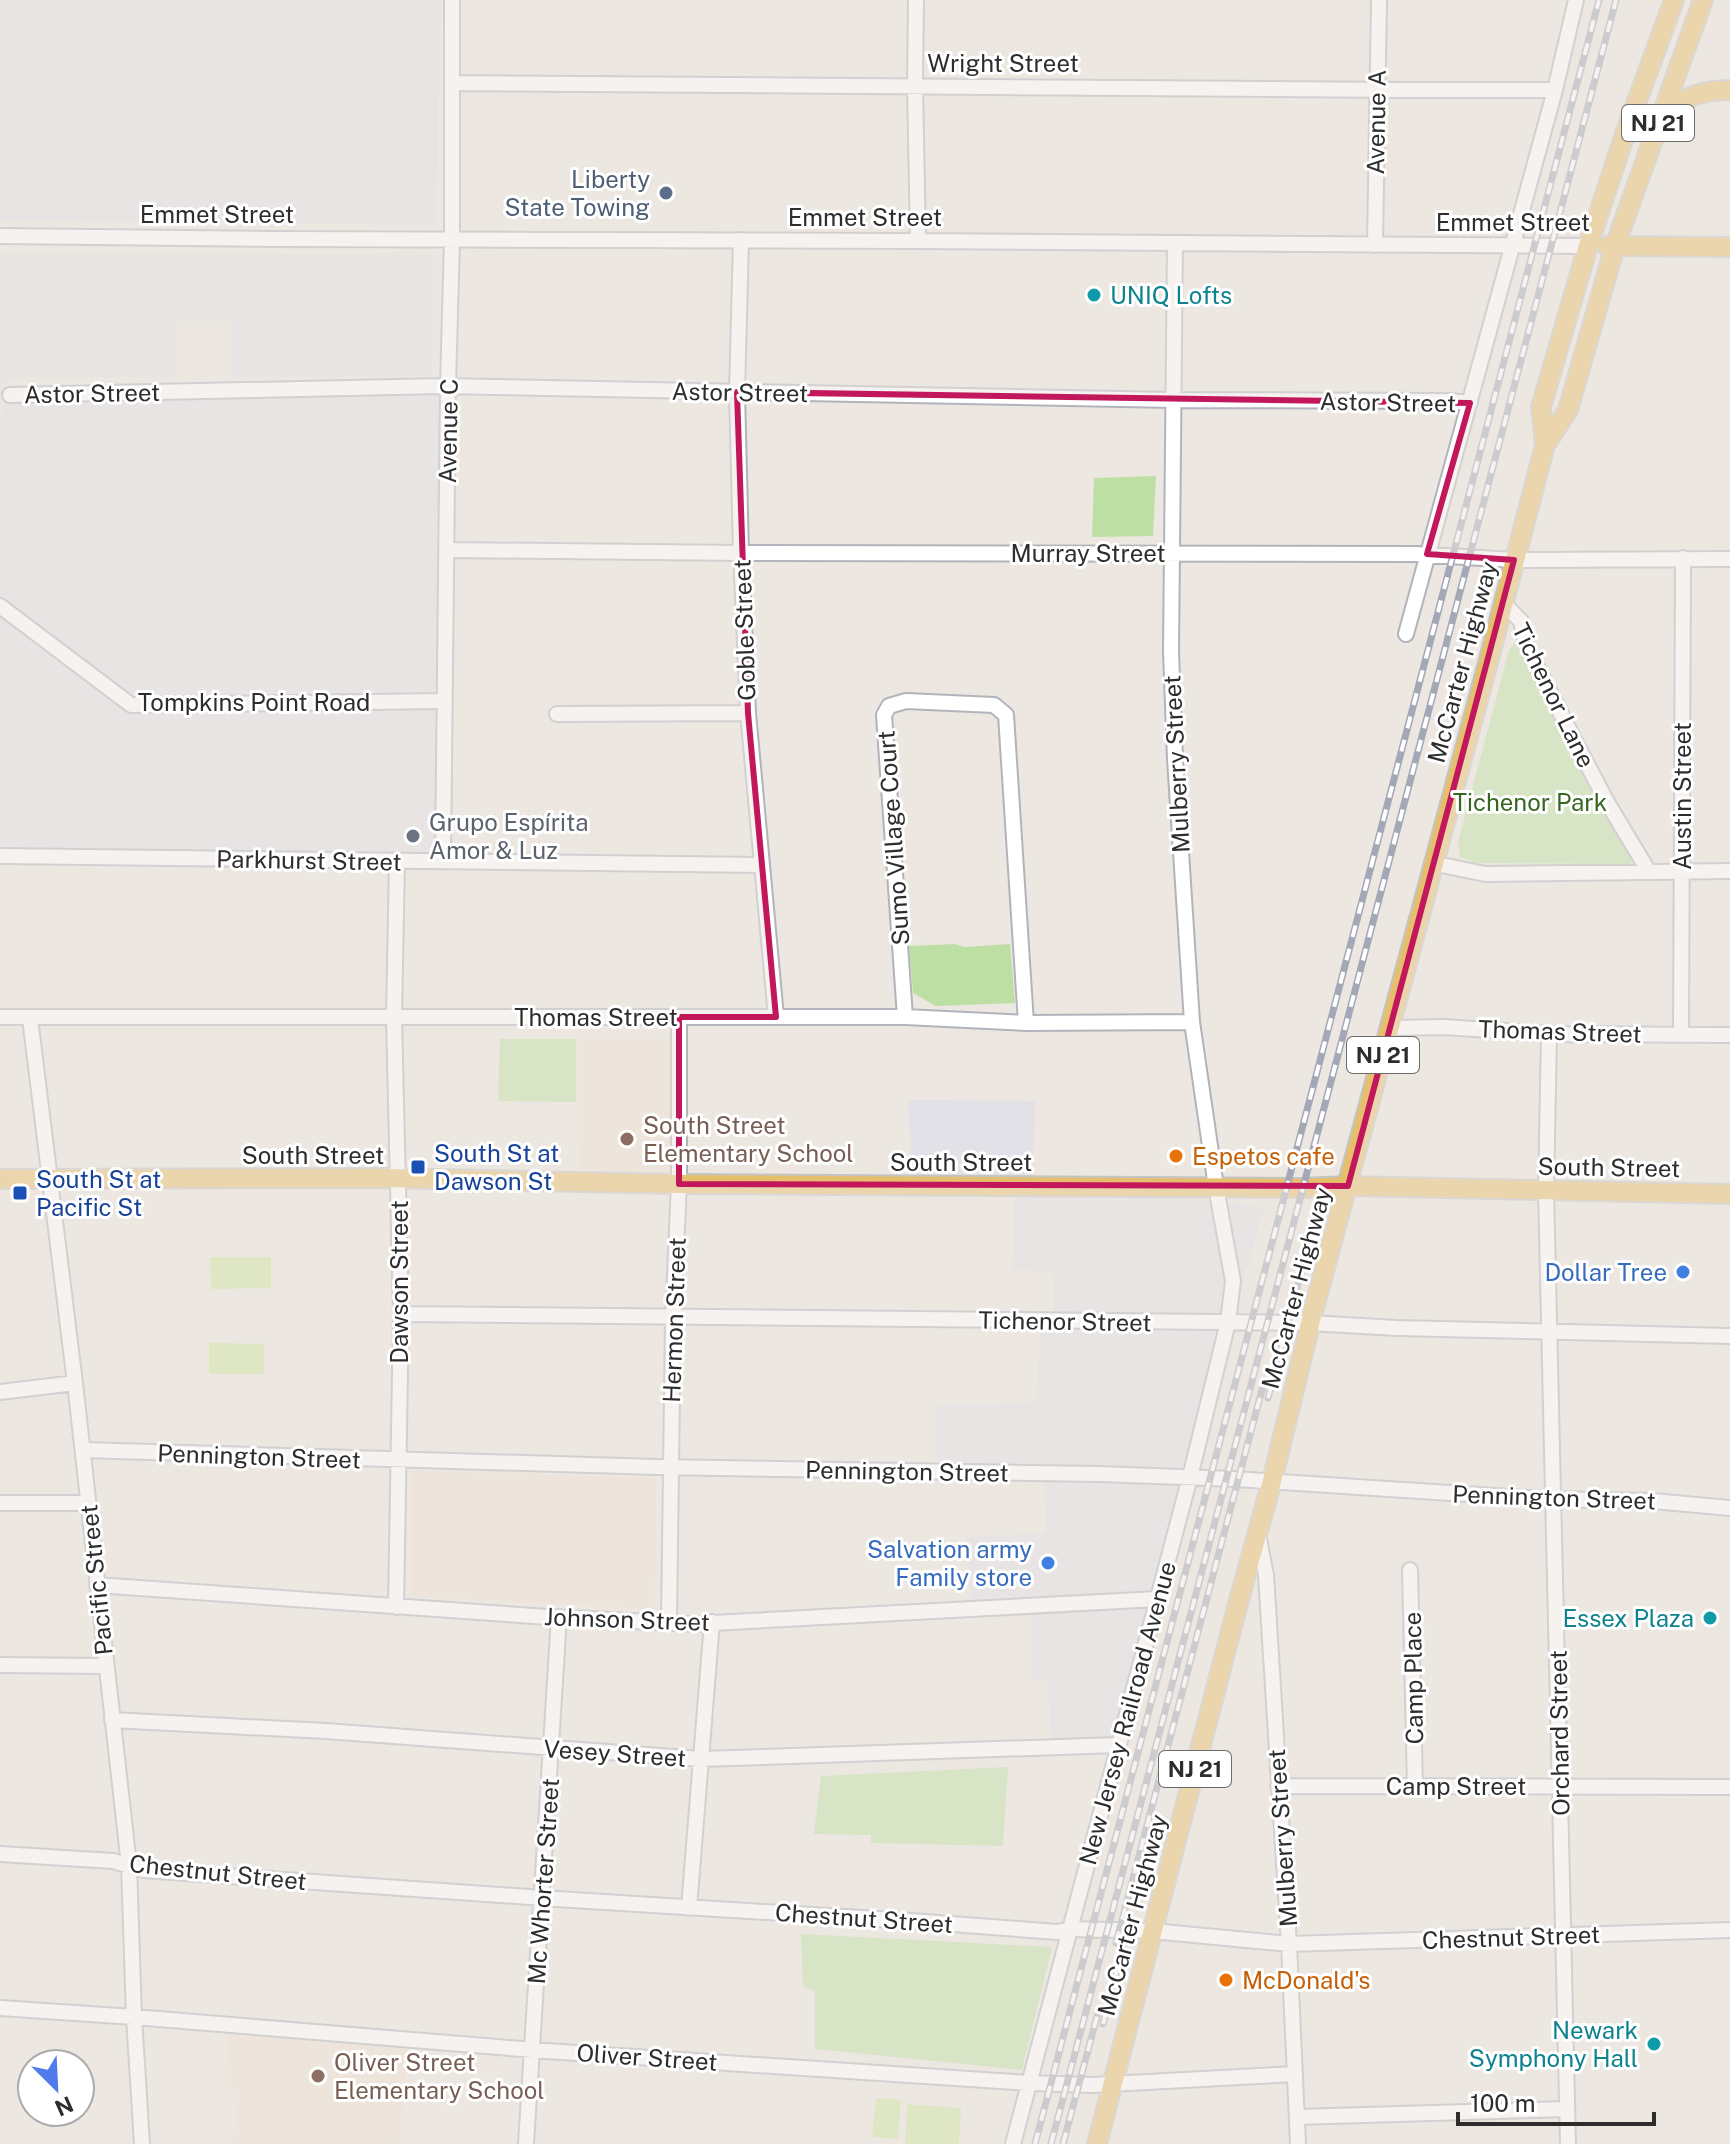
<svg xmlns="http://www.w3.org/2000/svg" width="1730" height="2144" viewBox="0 0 1730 2144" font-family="'Public Sans',sans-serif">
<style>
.industrial{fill:#e2e1e7}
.education{fill:#ede2d3}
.green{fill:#bddfa3}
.pitch{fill:#cee5a0}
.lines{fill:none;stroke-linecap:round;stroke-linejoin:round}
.minor-casing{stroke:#b2b4bc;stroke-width:18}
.major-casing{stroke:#c4c4c4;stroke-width:22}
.minor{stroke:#fff;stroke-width:14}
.major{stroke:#e6bf6e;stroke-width:18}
.rail-casing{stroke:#a4a8b6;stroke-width:7}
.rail{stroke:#fff;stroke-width:4;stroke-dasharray:12;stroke-linecap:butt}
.marked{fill:none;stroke:#c2185b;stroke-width:6;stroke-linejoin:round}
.service-dot{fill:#5c6f8a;stroke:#fff;stroke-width:3}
.culture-dot{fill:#0f9aa8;stroke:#fff;stroke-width:3}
.worship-dot{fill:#6b7280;stroke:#fff;stroke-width:3}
.education-dot{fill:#8d6e63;stroke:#fff;stroke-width:3}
.food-dot{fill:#e8710a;stroke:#fff;stroke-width:3}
.transit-dot{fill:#1a4fb4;stroke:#fff;stroke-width:3}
.shop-dot{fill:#3f7fe0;stroke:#fff;stroke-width:3}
.labels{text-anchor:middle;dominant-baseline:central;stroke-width:6;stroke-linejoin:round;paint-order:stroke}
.shield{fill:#fff;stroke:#6c6c6c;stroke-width:2}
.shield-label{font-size:22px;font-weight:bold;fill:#2d2d2d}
.street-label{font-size:24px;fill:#2d2d2d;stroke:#fff}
.service-label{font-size:24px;fill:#4e5e75;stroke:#fff;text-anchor:end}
.culture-label{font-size:24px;fill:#0d838f;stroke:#fff;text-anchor:end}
.park-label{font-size:24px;fill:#366622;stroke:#fff}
.worship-label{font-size:24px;fill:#5b616d;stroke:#fff;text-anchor:start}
.education-label{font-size:24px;fill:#785e54;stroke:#fff;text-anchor:start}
.transit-label{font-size:24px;fill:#164399;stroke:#fff;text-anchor:start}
.food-label{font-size:24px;fill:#c56008;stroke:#fff;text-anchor:start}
.shop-label{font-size:24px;fill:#366cbe;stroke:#fff;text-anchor:end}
</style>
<rect width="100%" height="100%" fill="#ede7e1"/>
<path class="industrial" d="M0,0H441L436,225L0,221Z
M0,254H433L431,376L232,377V321H176L175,377L10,378L0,386Z
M448,386L443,861L0,856V418L10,391Z
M908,1100L1035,1101L1033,1183L1228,1203H1243L1264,1208L1112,1751L1052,1750L1048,1680H1032L1031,1599L971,1603L965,1537L1046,1533L1044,1471L937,1467V1405L1036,1402L1041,1317H1054L1053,1274L1013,1268L1014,1181L913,1178Z"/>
<path class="education" d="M577,1039H678L670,1181L581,1179L584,1099L577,1098Z
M412,1471L656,1478L655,1609L410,1596Z
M227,2027L409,2039L399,2144H232L235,2113Z"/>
<path class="green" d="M1156,476L1153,536L1092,537L1094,478Z
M1517,640L1594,798L1633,858L1630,864L1476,863L1460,857L1458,842L1509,650Z
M955,944L964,947L1010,944L1015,1003L936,1006L913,993L909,946Z
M500,1039H576V1102L498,1101Z
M1008,1767L1003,1846L871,1843V1835L814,1834L821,1776Z
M801,1934L1052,1947L1022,2070L815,2049V1991L803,1987Z"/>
<path class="pitch" d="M210,1257H271V1288L211,1289Z
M209,1343L264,1344V1374H209Z
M876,2098L901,2100L898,2139L872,2137Z
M907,2104L961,2108L959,2144H905Z"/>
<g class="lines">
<defs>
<path id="minor" d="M916,0L915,86L918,241
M452,83L1403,90H1555
M0,236L272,239L918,241L1588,246
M741,240L737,392L741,553L748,713L776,1017
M1375,245L1379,0
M10,395L442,386L1173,400L1449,401L1470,403
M447,550L741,553L1416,554L1514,560L1730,559
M1503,603L1521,621L1526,645L1577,745L1607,802L1649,872
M0,606L131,705L445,701
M1406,634L1555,90L1576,0
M557,714L748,713
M0,856L762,865
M443,861L448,386L452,239V0
M1432,863L1485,874L1730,871
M0,1017H905L1026,1023L1192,1022
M905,1017L884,715L889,706L906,701L994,705L1006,715L1026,1023
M30,1018L75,1383L129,1865L134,2017L142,2144
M1390,1028L1444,1027L1549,1034L1730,1035
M1549,1034L1546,1190L1568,2144
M1681,1034L1683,558
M401,1314L1310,1323L1396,1328L1730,1336
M0,1392L75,1383
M83,1450L657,1467L1100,1474L1235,1479L1541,1499L1653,1501L1730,1508
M0,1503H88
M1258,1534L1266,1575L1289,1944L1298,2144
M1410,1570L1415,1786
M97,1585L548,1617L694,1624L1157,1599
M396,1607L401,1314L394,1017L397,861
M669,1623L673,1317L679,1184V1017
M0,1665L105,1666
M112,1720L326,1731L701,1759L1118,1745
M1278,1786L1730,1787
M0,1854L113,1861L143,1870L557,1899L926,1922L1057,1932L1070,1929L1152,1931L1289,1944L1730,1930
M689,1908L712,1622
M0,2008L134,2017L546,2051L1029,2083L1092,2085L1294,2074
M1297,2117L1566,2109
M526,2144L559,1617
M1013,2144L1190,1477L1228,1322L1233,1281L1216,1187L1192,1022L1175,759L1171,651L1175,243"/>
<path id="major" d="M1660,116C1684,98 1699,90 1730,90
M1607,246L1730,247
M1545,445L1541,407L1588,246L1625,134L1674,0
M0,1179L388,1178L679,1184L1303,1188L1348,1186L1730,1194
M1097,2144L1239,1600L1272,1481L1313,1312L1488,663L1545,445L1568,410L1615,246L1703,0"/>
</defs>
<use href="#minor" class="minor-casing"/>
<use href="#major" class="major-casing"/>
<use href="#minor" class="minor"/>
<use href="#major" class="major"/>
<defs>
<path id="rail" d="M1268,1398L1311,1235
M1116,1943L1264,1382
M1103,2024L1127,1931
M1035,2144L1599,0
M1051,2144L1616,0
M1063,2144L1099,2009"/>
</defs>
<use href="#rail" class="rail-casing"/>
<use href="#rail" class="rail"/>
</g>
<path d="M0 0H1730V2144H0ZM737,392L1470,403L1427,554L1514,560L1348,1186L679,1184V1017H776L748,713Z" fill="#ede7e1" fill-opacity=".55" fill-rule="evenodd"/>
<path class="marked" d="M737,392L1470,403L1427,554L1514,560L1348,1186L679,1184V1017H776L748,713Z"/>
<circle class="service-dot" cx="666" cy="193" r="8"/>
<g class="culture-dot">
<circle cx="1094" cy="295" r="8"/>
<circle cx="1710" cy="1618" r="8"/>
<circle cx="1654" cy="2044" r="8"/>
</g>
<circle class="worship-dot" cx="413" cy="836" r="8"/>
<g class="education-dot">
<circle cx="627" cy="1139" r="8"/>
<circle cx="318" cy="2076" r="8"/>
</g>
<g class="food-dot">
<circle cx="1176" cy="1156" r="8"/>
<circle cx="1226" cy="1980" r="8"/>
</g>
<g class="transit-dot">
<rect x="410" y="1159" width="16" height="16" rx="4"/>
<rect x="12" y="1185" width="16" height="16" rx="4"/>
</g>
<g class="shop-dot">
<circle cx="1683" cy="1272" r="8"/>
<circle cx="1048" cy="1563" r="8"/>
</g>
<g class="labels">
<g class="shield">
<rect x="1622" y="105" width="72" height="36" rx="6"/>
<rect x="1347" y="1037" width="72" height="36" rx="6"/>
<rect x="1159" y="1751" width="72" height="36" rx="6"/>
</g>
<g class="shield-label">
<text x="1658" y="123">NJ 21</text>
<text x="1383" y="1055">NJ 21</text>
<text x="1195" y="1769">NJ 21</text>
</g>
<g class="street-label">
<text x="1003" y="63">Wright Street</text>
<text transform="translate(1376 122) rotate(-89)">Avenue A</text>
<text x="217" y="214">Emmet Street</text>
<text x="865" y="217">Emmet Street</text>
<text x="1513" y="222">Emmet Street</text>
<text transform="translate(740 392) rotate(1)">Astor Street</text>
<text transform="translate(92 393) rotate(-1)">Astor Street</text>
<text transform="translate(1388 402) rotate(1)">Astor Street</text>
<text transform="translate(448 431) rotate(-89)">Avenue C</text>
<text x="1088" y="553">Murray Street</text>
<text transform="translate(744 630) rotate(-92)">Goble Street</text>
<text transform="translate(1462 662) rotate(-75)">McCarter Highway</text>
<text transform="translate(1554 695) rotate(64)">Tichenor Lane</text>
<text x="254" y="702">Tompkins Point Road</text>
<text transform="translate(1176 764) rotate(-93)">Mulberry Street</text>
<text transform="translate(1682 796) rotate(-90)">Austin Street</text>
<text transform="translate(893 838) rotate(-94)">Sumo Village Court</text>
<text transform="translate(309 860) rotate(1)">Parkhurst Street</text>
<text x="596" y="1017">Thomas Street</text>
<text transform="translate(1560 1031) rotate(2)">Thomas Street</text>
<text x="313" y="1155">South Street</text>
<text x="961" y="1162">South Street</text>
<text transform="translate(1609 1167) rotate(1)">South Street</text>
<text transform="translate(399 1282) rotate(-90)">Dawson Street</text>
<text transform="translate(1296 1288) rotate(-75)">McCarter Highway</text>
<text transform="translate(674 1320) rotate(-88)">Hermon Street</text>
<text transform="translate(1065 1321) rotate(1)">Tichenor Street</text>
<text transform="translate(259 1456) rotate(2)">Pennington Street</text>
<text transform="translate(907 1471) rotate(1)">Pennington Street</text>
<text transform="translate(1554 1497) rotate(2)">Pennington Street</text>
<text transform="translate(96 1580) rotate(-96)">Pacific Street</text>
<text transform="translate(627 1619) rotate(2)">Johnson Street</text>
<text transform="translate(1413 1678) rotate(-91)">Camp Place</text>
<text transform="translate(1127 1713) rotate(-75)">New Jersey Railroad Avenue</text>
<text transform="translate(1559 1733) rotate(-91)">Orchard Street</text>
<text transform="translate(615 1753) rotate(4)">Vesey Street</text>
<text x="1456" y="1786">Camp Street</text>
<text transform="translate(1282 1838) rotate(-94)">Mulberry Street</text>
<text transform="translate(218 1872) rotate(6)">Chestnut Street</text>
<text transform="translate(543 1881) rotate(-86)">Mc Whorter Street</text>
<text transform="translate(1132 1915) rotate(-75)">McCarter Highway</text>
<text transform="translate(864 1918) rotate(4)">Chestnut Street</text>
<text transform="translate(1511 1937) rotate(-2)">Chestnut Street</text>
<text transform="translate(647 2057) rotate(4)">Oliver Street</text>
</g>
<g class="service-label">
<text x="650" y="179">Liberty<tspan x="650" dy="28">State Towing</tspan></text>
</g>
<g class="culture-label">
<text x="1110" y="295" text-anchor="start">UNIQ Lofts</text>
<text x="1694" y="1618">Essex Plaza</text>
<text x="1638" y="2030">Newark<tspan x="1638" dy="28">Symphony Hall</tspan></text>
</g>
<g class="park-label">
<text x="1530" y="802">Tichenor Park</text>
</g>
<g class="worship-label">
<text x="429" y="822">Grupo Espírita<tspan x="429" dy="28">Amor &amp; Luz</tspan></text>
</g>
<g class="education-label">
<text x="643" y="1125">South Street<tspan x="643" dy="28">Elementary School</tspan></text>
<text x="334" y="2062">Oliver Street<tspan x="334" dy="28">Elementary School</tspan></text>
</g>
<g class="transit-label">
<text x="434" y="1153">South St at<tspan x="434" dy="28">Dawson St</tspan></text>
<text x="36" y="1179">South St at<tspan x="36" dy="28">Pacific St</tspan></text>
</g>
<g class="food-label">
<text x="1192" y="1156">Espetos cafe</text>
<text x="1242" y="1980">McDonald's</text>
</g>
<g class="shop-label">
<text x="1667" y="1272">Dollar Tree</text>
<text x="1032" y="1549">Salvation army<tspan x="1032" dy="28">Family store</tspan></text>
</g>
</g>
<g transform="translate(56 2088) rotate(156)"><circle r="38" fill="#ffffff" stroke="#ababab" stroke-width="2"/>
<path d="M0-6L14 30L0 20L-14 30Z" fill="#517beb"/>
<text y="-12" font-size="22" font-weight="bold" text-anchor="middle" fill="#2d2d2d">N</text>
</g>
<path d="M1458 2112v12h196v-12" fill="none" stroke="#2d2d2d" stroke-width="4"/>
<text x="1470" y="2112" font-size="24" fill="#2d2d2d" stroke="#ffffff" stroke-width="6" paint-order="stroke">100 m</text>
</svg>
